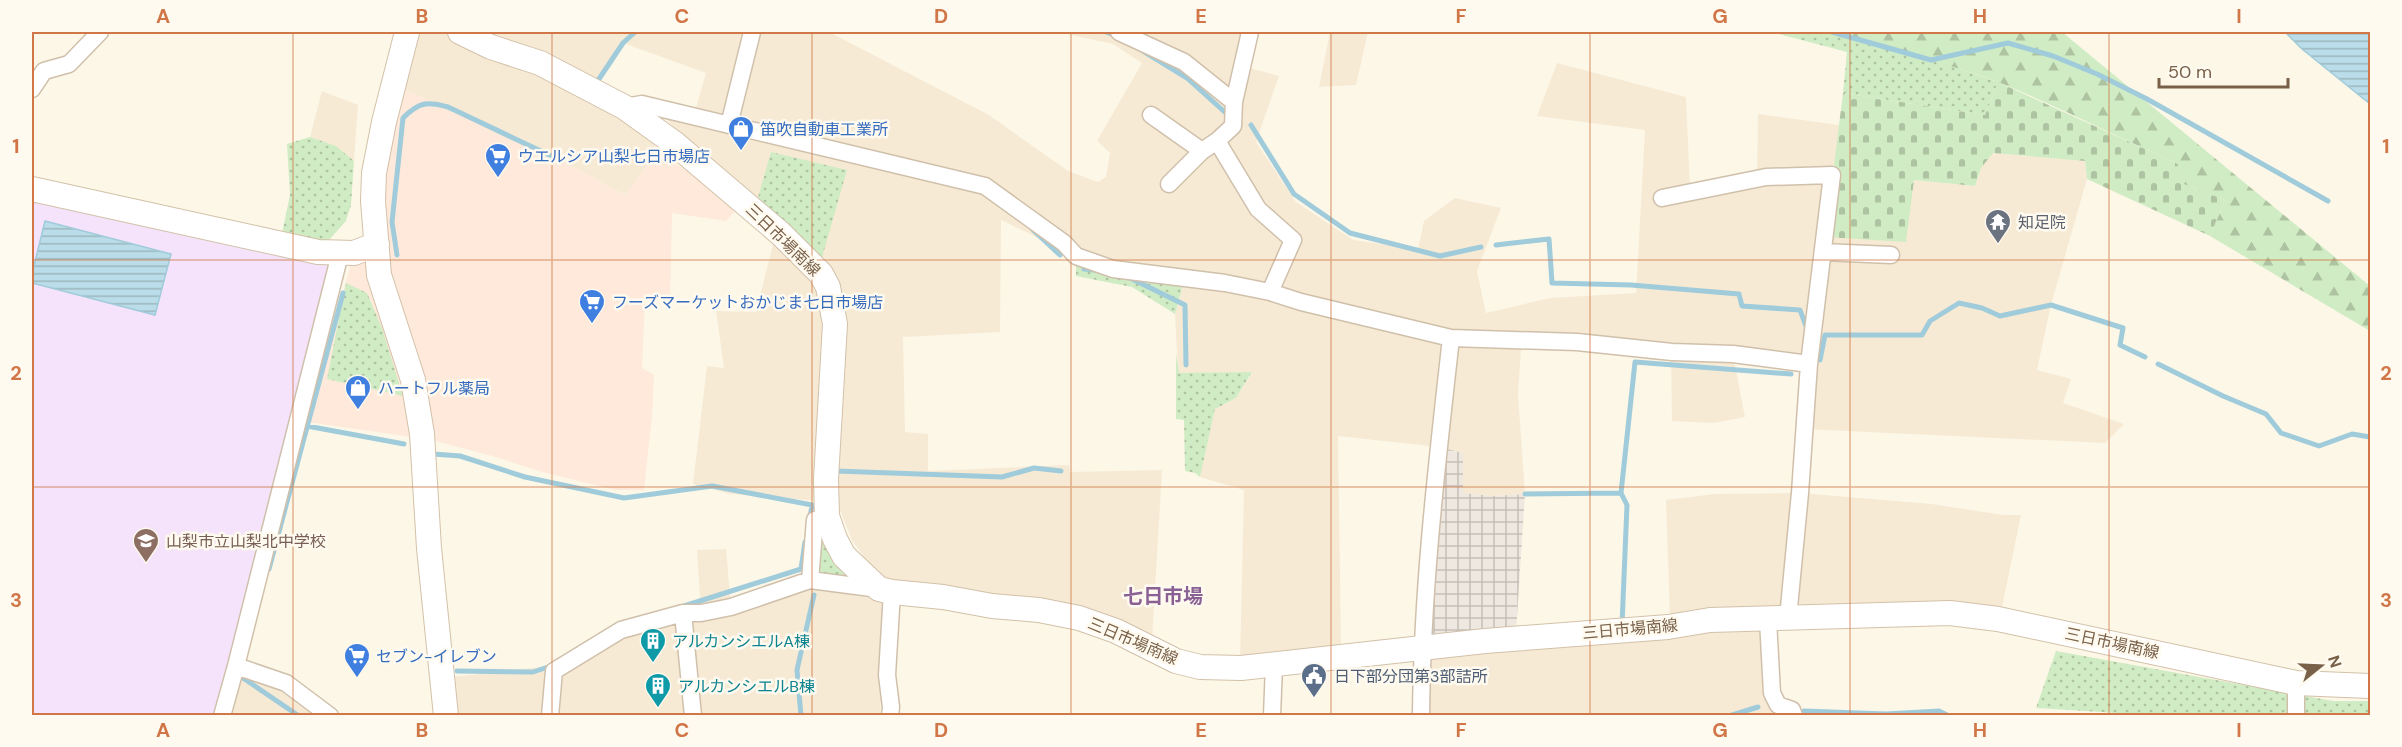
<svg xmlns="http://www.w3.org/2000/svg" width="2402" height="747" viewBox="0 0 2402 747" font-family="'DM Sans','Noto Sans JP',sans-serif">
<style>
.residential{fill:#f6ead5}
.commercial{fill:#fee9da}
.industrial{fill:url(#industrial-grid)}
.education{fill:#f4e3fa}
.grass{fill:url(#grass-dots)}
.forest{fill:url(#forest-firs)}
.cemetery{fill:url(#cemetery-stones)}
.water{fill:url(#water-rules);stroke:#9fcbdb;stroke-width:1.5}
.lines{fill:none;stroke-linecap:round;stroke-linejoin:round}
.stream{stroke:#9fcbdb;stroke-width:5}
.street-casing{stroke:#d0c0ab;stroke-width:19}
.secondary-casing{stroke:#d3c1a9;stroke-width:26}
.street{stroke:#fff;stroke-width:16}
.secondary{stroke:#fff;stroke-width:24}
.grid{fill:none;stroke:#d07647;stroke-width:1.5;stroke-opacity:0.55}
.labels{text-anchor:middle;dominant-baseline:central;stroke-width:5;stroke-linejoin:round;paint-order:stroke}
.shop-label{font-size:16px;fill:#366cbe;stroke:#fffaef;text-anchor:start}
.worship-label{font-size:16px;fill:#5b616d;stroke:#fffaef;text-anchor:start}
.street-label{font-size:16px;fill:#796049;stroke:#fffaef}
.education-label{font-size:16px;fill:#785e54;stroke:#fffaef;text-anchor:start}
.culture-label{font-size:16px;fill:#0d838f;stroke:#fffaef;text-anchor:start}
.service-label{font-size:16px;fill:#4e5e75;stroke:#fffaef;text-anchor:start}
.quarter-label{font-size:20px;font-weight:bold;fill:#8a6195;stroke:#fffaef}
.neatline{fill:none;stroke:#d07647;stroke-width:2}
.grid-label{font-size:20px;text-anchor:middle;font-weight:bold;fill:#d07647}
</style>
<defs>
<pattern id="industrial-grid" width="8" height="8" patternUnits="userSpaceOnUse" patternTransform="scale(1.5)"><rect width="8" height="8" fill="#eee8e1"/><path d="M0 4h8M4 0v8" fill="none" stroke="#c6bfb8"/></pattern>
<pattern id="grass-dots" width="8" height="8" patternUnits="userSpaceOnUse" patternTransform="scale(1.5)"><rect width="8" height="8" fill="#d0ecc4"/><path d="M2 2h.1M6 6h.1" fill="none" stroke="#aec3a1" stroke-width="1.8" stroke-linecap="round"/></pattern>
<pattern id="forest-firs" width="22" height="20" patternUnits="userSpaceOnUse" patternTransform="scale(1.5)"><rect width="22" height="20" fill="#d0ecc4"/><path d="M5 1l3.5 6h-7zM16 11l3.5 6h-7z" fill="#aec3a1"/></pattern>
<pattern id="cemetery-stones" width="16" height="16" patternUnits="userSpaceOnUse" patternTransform="scale(1.5)"><rect width="16" height="16" fill="#d0ecc4"/><path d="M2 7V4a2 2 0 0 1 4 0v3zM10 15v-3a2 2 0 0 1 4 0v3z" fill="#aec3a1"/></pattern>
<pattern id="water-rules" width="6" height="5" patternUnits="userSpaceOnUse" patternTransform="scale(1.5)"><rect width="6" height="5" fill="#badde9"/><path d="M0 2.5h6" fill="none" stroke="#9cb7bf"/></pattern>
</defs>
<rect width="100%" height="100%" fill="#fdf7e7"/>
<path class="residential" d="M407,32H829L989,115L1068,171L1098,182L1106,177L1110,153L1097,141L1142,63L1113,44L1067,34V32H1254L1246,67L1279,76L1256,142L1296,202L1353,240L1418,249L1424,221L1455,198L1501,208L1477,271L1486,313L1550,298L1636,293L1645,130L1537,116L1557,63L1686,97L1690,188L1757,177L1758,114L1839,125L1914,180L1975,186L1981,168L1992,153L2085,161L2087,179L2051,305L2037,370L2071,379L2063,403L2124,424L2105,443L1803,429L1809,364L1733,355L1745,417L1714,423L1672,421L1671,352L1522,335L1518,394L1525,494L1493,496L1463,493V453L1439,447L1338,436L1341,649L1240,662L1244,490L1200,477L1215,409L1236,398L1252,373H1178L1175,314L1185,278L1076,256L1001,220L1000,332L903,337L905,432L928,434V471L1069,465L1070,472L1162,470L1152,641L899,583L876,574L852,540L840,510L833,480L839,325L782,232L640,94L696,108L706,73L623,43L593,88L641,125L658,151L625,195L562,161L448,107L393,86Z
M1330,32H1368L1356,85L1319,87Z
M322,91L358,105L354,161L336,146L310,137Z
M775,236L818,287L829,325L819,501L730,494L693,484L707,366L724,368L716,311L756,312Z
M1800,493L1932,504L2003,515H2021L2000,617L1768,620L1772,693L1794,715L1421,716L1424,654L1670,620L1666,500L1715,494Z
M726,549L731,607L808,588L884,600L886,628L880,715H457L453,677L550,666L621,630L701,613L697,550Z
M236,666L330,716H222Z"/>
<path class="commercial" d="M393,86L448,107L562,161L625,195L658,151L739,207L726,221L672,213L670,300L645,296L642,368L654,375L652,415L644,490H616L542,472L496,457L432,440L308,422L354,253L377,244Z"/>
<path class="industrial" d="M1439,447L1463,453V493L1493,496L1525,494L1516,632L1422,640Z"/>
<path class="education" d="M32,189L340,254L219,715L32,716Z"/>
<path class="grass" d="M1771,32H1853L1998,82L1985,115L1843,93L1847,52Z
M310,137L336,146L354,161L351,205L346,221L318,252L280,243L290,195L287,144Z
M771,152L847,170L819,268L755,208Z
M1076,256L1185,277L1175,314L1132,287L1076,276Z
M346,283L367,293L382,328L403,396L327,379Z
M1176,354L1179,373L1252,372L1236,398L1215,409L1200,477L1195,473L1185,471L1184,420L1176,419Z
M815,526L855,583L810,571Z
M2056,651L2333,701H2370V716H2166L2036,708Z"/>
<path class="forest" d="M1840,32H2062L2370,286V331L2210,236L2225,200L2175,181L2178,164C2118,137 2059,107 1998,82C1946,62 1891,52 1840,32Z"/>
<path class="cemetery" d="M1998,82L2178,164L2176,181L2225,200L2210,236L2087,179L2085,161L1993,153L1981,168L1975,186L1914,180L1906,242L1825,237L1843,93L1985,115Z"/>
<path class="water" d="M2285,32H2370V104L2302,49Z
M45,221L171,254L155,315L32,283V274Z"/>
<g class="lines">
<path class="stream" d="M1106,32L1117,36
M1832,32L1931,60L2008,43L2053,56L2097,74L2147,99L2328,201
M1143,51L1187,78L1228,115
M595,85L623,43L635,32
M1251,125L1294,194L1350,233L1440,256L1481,247
M1033,230L1060,255
M1496,245L1549,239L1552,283L1631,285L1739,294L1742,306L1800,310L1807,329
M397,255L392,222L403,118C419,102 427,101 448,107L562,161
M1084,269L1095,270
M1130,278L1185,305L1186,365
M1820,360L1825,335H1922L1930,321L1959,303L1982,308L2000,316L2051,305L2123,328L2120,345L2145,357
M2158,364L2223,396L2266,414L2281,433L2319,446L2352,434L2370,437
M307,426L404,444
M433,454L460,456L525,477L624,498L712,486L812,505L810,518
M836,471L1002,477L1034,468L1061,471
M1621,493L1627,505L1622,625
M1525,494L1621,493L1635,362L1791,374
M269,569L343,293
M684,606L801,569L805,542
M457,671L533,672L551,666
M238,681L240,676L299,716
M1804,711L1886,714L1939,711L1949,716
M801,716L797,670L814,595
M1729,716L1758,707"/>
<defs>
<path id="street" d="M1119,32L1184,62L1234,102
M32,89L44,71L69,64L100,32
M624,107L642,104L985,186L1064,243L1076,256L1113,269L1225,283L1270,292L1301,302L1451,338L1577,342L1672,352L1733,354L1809,364
M1151,115L1202,151
M729,125L752,32
M1217,141L1233,126L1234,102L1250,32
M1169,184L1202,151L1217,141L1258,209L1293,240L1270,292
M1662,198L1766,177L1832,175L1809,364L1800,493L1788,618
M1823,252L1891,255
M810,580L815,520L827,516
M683,613L693,716
M1768,620L1772,693L1778,705L1792,710L1794,716
M236,666L286,683L330,716
M222,716L236,666L340,254
M550,716L554,671L621,630L683,613H701L731,607L810,580L879,589
M890,716L891,707L887,675L892,592
M1272,716L1274,665
M1421,716C1422,589 1437,463 1451,338
M2296,716V683"/>
<path id="secondary" d="M407,32L384,122L374,173L373,201L379,275L413,380L422,434L429,548L446,716
M460,32L491,47L540,63L624,107L674,143L781,234L821,274L828,287L835,324L826,479L827,516L835,539L844,556L879,589L892,592L943,597L992,606L1039,610L1079,618L1116,631L1176,661L1200,667L1241,668L1485,641L1668,627L1710,620L1950,613L1998,619L2296,683L2370,686
M32,189L318,252L354,253L377,244"/>
</defs>
<use href="#street" class="street-casing"/>
<use href="#secondary" class="secondary-casing"/>
<use href="#street" class="street"/>
<use href="#secondary" class="secondary"/>
</g>
<path class="grid" d="M293,32V716M552,32V716M812,32V716M1071,32V716M1331,32V716M1590,32V716M1850,32V716M2109,32V716M32,260H2370M32,487H2370"/>
<defs>
<symbol id="shop-pin" viewBox="-11 -11 22 30"><path d="M0 17L-7.5 6A9.5 9.5 0 1 1 7.5 6Z" fill="#3f7fe0" stroke="#fffaef"/><path d="M-5-2.5h2.3a2.7 3.5 0 0 1 5.4 0H5L5.5 6h-11ZM-1.5-2.5h3a1.5 2.3 0 0 0-3 0Z" fill="#fff"/></symbol>
<symbol id="supermarket-pin" viewBox="-11 -11 22 30"><path d="M0 17L-7.5 6A9.5 9.5 0 1 1 7.5 6Z" fill="#3f7fe0" stroke="#fffaef"/><path d="M-6-5.5h2.5l.6 2H6L4.5 2H-2.5L-4.4-4H-6ZM-1.5 3.2a1.3 1.3 0 1 0 .1 0ZM3 3.2a1.3 1.3 0 1 0 .1 0Z" fill="#fff"/></symbol>
<symbol id="temple-pin" viewBox="-11 -11 22 30"><path d="M0 17L-7.5 6A9.5 9.5 0 1 1 7.5 6Z" fill="#6b7280" stroke="#fffaef"/><path d="M0-6L5-2H3V0L6.5 2.5H4V6H1.5V3h-3V6H-4V2.5H-6.5L-3 0V-2H-5Z" fill="#fff"/></symbol>
<symbol id="school-pin" viewBox="-11 -11 22 30"><path d="M0 17L-7.5 6A9.5 9.5 0 1 1 7.5 6Z" fill="#8d6e63" stroke="#fffaef"/><path d="M0-5L7-2L0 1L-7-2ZM-4 1L0 2.5L4 1V4Q0 6-4 4Z" fill="#fff"/></symbol>
<symbol id="building-pin" viewBox="-11 -11 22 30"><path d="M0 17L-7.5 6A9.5 9.5 0 1 1 7.5 6Z" fill="#0f9aa8" stroke="#fffaef"/><path d="M-4-6H4V6H1V3H-1V6H-4ZM-2.5-4.3h1.7v1.8h-1.7ZM.8-4.3h1.7v1.8H.8ZM-2.5-1h1.7V.8h-1.7ZM.8-1h1.7V.8H.8Z" fill="#fff"/></symbol>
<symbol id="civic-pin" viewBox="-11 -11 22 30"><path d="M0 17L-7.5 6A9.5 9.5 0 1 1 7.5 6Z" fill="#5c6f8a" stroke="#fffaef"/><path d="M-.6-6.5H3V-4.5H.6V-3L4-1V1h2V6H-6V1h2V-1L-.6-3ZM-1.2 2.5V6h2.4V2.5Z" fill="#fff"/></symbol>
</defs>
<g fill-rule="evenodd">
<use href="#shop-pin" x="726" y="114" width="30" height="40"/>
<use href="#supermarket-pin" x="483" y="141" width="30" height="40"/>
<use href="#temple-pin" x="1983" y="207" width="30" height="40"/>
<use href="#supermarket-pin" x="577" y="287" width="30" height="40"/>
<use href="#shop-pin" x="343" y="373" width="30" height="40"/>
<use href="#school-pin" x="131" y="526" width="30" height="40"/>
<use href="#building-pin" x="638" y="626" width="30" height="40"/>
<use href="#supermarket-pin" x="342" y="641" width="30" height="40"/>
<use href="#civic-pin" x="1299" y="661" width="30" height="40"/>
<use href="#building-pin" x="643" y="671" width="30" height="40"/>
</g>
<g class="labels">
<g class="shop-label">
<text x="760" y="129">笛吹自動車工業所</text>
<text x="518" y="156">ウエルシア山梨七日市場店</text>
<text x="612" y="302">フーズマーケットおかじま七日市場店</text>
<text x="378" y="388">ハートフル薬局</text>
<text x="376" y="656">セブン-イレブン</text>
</g>
<g class="worship-label">
<text x="2018" y="222">知足院</text>
</g>
<g class="street-label">
<text transform="translate(783 240) rotate(44)">三日市場南線</text>
<text transform="translate(1630 629) rotate(-5)">三日市場南線</text>
<text transform="translate(1133 641) rotate(23)">三日市場南線</text>
<text transform="translate(2112 643) rotate(12)">三日市場南線</text>
</g>
<g class="education-label">
<text x="166" y="541">山梨市立山梨北中学校</text>
</g>
<g class="culture-label">
<text x="672" y="641">アルカンシエルA棟</text>
<text x="678" y="686">アルカンシエルB棟</text>
</g>
<g class="service-label">
<text x="1334" y="676">日下部分団第3部詰所</text>
</g>
<g class="quarter-label">
<text x="1163" y="596">七日市場</text>
</g>
</g>
<rect width="2402" height="747" fill="none" stroke="#fffaef" stroke-width="66"/>
<g transform="translate(2321 666) rotate(72)" stroke="#fffaef" stroke-width="4.5" paint-order="stroke">
<path d="M0-4.5L10 22L0 15L-10 22Z" fill="#796049"/>
<text y="-9" font-size="16" font-weight="bold" text-anchor="middle" fill="#796049">N</text>
</g>
<path d="M2159 78v9h129v-9" fill="none" stroke="#796049" stroke-width="3"/>
<text x="2168" y="78" font-size="18" fill="#796049" stroke="#fffaef" stroke-width="4.5" paint-order="stroke">50 m</text>
<rect x="33" y="33" width="2336" height="681" class="neatline"/>
<g class="grid-label">
<text x="163" y="23">A</text>
<text x="422" y="23">B</text>
<text x="682" y="23">C</text>
<text x="941" y="23">D</text>
<text x="1201" y="23">E</text>
<text x="1461" y="23">F</text>
<text x="1720" y="23">G</text>
<text x="1980" y="23">H</text>
<text x="2239" y="23">I</text>
<text x="16" y="153">1</text>
<text x="2386" y="153">1</text>
<text x="16" y="380">2</text>
<text x="2386" y="380">2</text>
<text x="16" y="607">3</text>
<text x="2386" y="607">3</text>
<text x="163" y="737">A</text>
<text x="422" y="737">B</text>
<text x="682" y="737">C</text>
<text x="941" y="737">D</text>
<text x="1201" y="737">E</text>
<text x="1461" y="737">F</text>
<text x="1720" y="737">G</text>
<text x="1980" y="737">H</text>
<text x="2239" y="737">I</text>
</g>
</svg>
